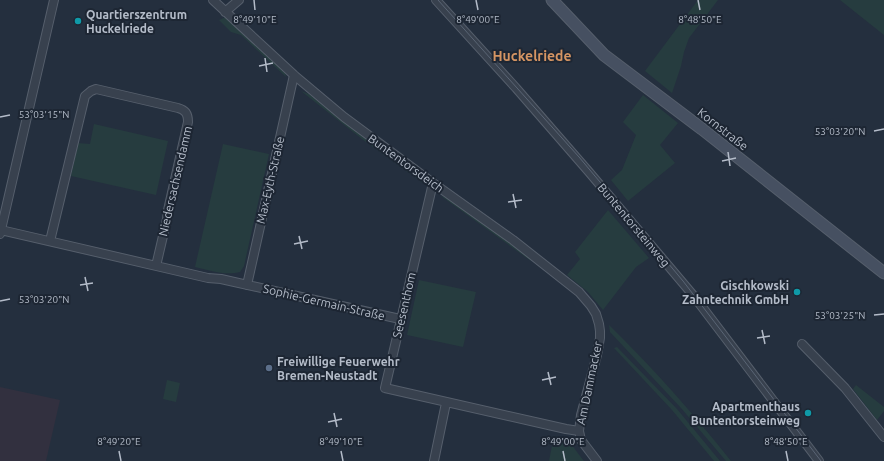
<svg xmlns="http://www.w3.org/2000/svg" width="884" height="461" viewBox="0 0 884 461" font-family="Ubuntu,sans-serif">
<style>
.medical{fill:#32303f}
.green{fill:#263c3f}
.lines{fill:none;stroke-linecap:round;stroke-linejoin:round}
.street-casing{stroke:#565f6c;stroke-width:10}
.secondary-casing{stroke:#565f6c;stroke-width:13}
.street{stroke:#38414e;stroke-width:8}
.secondary{stroke:#465061;stroke-width:11}
.tram{stroke:#5a6575;stroke-width:1}
.ticks{fill:none;stroke:#b4bcc9;stroke-width:1.5}
.culture-dot{fill:#0f9aa8;stroke:#1d2633;stroke-width:1.5}
.service-dot{fill:#5c6f8a;stroke:#1d2633;stroke-width:1.5}
.labels{text-anchor:middle;dominant-baseline:central;stroke-width:4;stroke-linejoin:round;paint-order:stroke}
.poi-label{font-size:12px;font-weight:bold;fill:#b4bcc9;stroke:#1d2633;text-anchor:start}
.street-label{font-size:12px;fill:#b4bcc9;stroke:#1d2633}
.quarter-label{font-size:14px;font-weight:bold;fill:#d59563;stroke:#1d2633}
.ticks-label{font-size:10px;text-anchor:middle;fill:#b4bcc9;stroke:#1d2633;stroke-width:4;stroke-linejoin:round;paint-order:stroke}
</style>
<rect width="100%" height="100%" fill="#242f3e"/>
<path class="medical" d="M0,387L60,400L46,461H0Z"/>
<path class="green" d="M698,0H718L689,38L684,52L681,66L672,93L645,71Z
M840,0H884V35Z
M226,17L285,73L286,77L241,35L231,32L219,20Z
M301,91L309,94L364,137L423,180L427,186L362,139Z
M643,95L678,123L660,145L675,163L628,201L611,180L622,170L636,135L623,122Z
M94,124L168,141L156,195L71,176L78,143L90,144Z
M223,144L269,154L244,266L240,272C225,276 209,270 195,267Z
M441,196L451,199L529,257L531,261Z
M608,210L649,258L636,267L603,310L588,292L567,275L580,259L575,252Z
M419,280L476,292L463,347L407,335Z
M609,325C652,367 693,413 731,461H726L681,408L610,332Z
M617,347L677,409L720,461H714L672,410L614,348Z
M167,380L180,383L176,402L163,399Z
M856,385L884,407V411L877,420L853,389Z
M554,436C571,439 574,449 584,461H549Z"/>
<g class="lines">
<defs>
<path id="street" d="M213,0L294,75L344,117L433,183L513,240L579,292L591,306L596,314L599,324L600,331V338L597,355L581,415L579,431L581,440L597,461
M436,0L516,88L589,172L693,295L819,461
M225,12L239,0
M433,183L385,388L566,429L579,431
M1,230L208,278L221,279L400,319
M0,234L54,0
M50,241L85,96L91,91L96,89L178,108C185,110 188,113 188,122L168,210L167,219L156,266
M247,285L294,75
M802,344L845,388L884,437
M434,461L446,403"/>
<path id="secondary" d="M552,0L604,55L702,129L884,273"/>
</defs>
<use href="#street" class="street-casing"/>
<use href="#secondary" class="secondary-casing"/>
<use href="#street" class="street"/>
<use href="#secondary" class="secondary"/>
<path class="tram" d="M438,0L579,157L683,281L821,461"/>
</g>
<path class="ticks" d="M254,0L255,10M476,0L478,10M698,0L700,10M265,58L267,72M259,66L273,63M0,117L10,115M874,131L884,129M728,152L730,166M722,161L736,158M513,194L516,208M508,202L522,200M299,236L302,249M294,244L308,241M85,277L88,291M80,285L93,283M0,301L10,299M874,315L884,314M762,330L765,344M757,338L770,336M548,372L551,385M542,380L556,377M334,413L337,427M328,422L342,419M119,451L121,461M341,451L343,461M563,451L565,461M786,451L788,461"/>
<g class="culture-dot">
<circle cx="78" cy="21" r="4"/>
<circle cx="797" cy="292" r="4"/>
<circle cx="808" cy="413" r="4"/>
</g>
<circle class="service-dot" cx="269" cy="368" r="4"/>
<g class="labels">
<g class="poi-label">
<text x="86" y="14">Quartierszentrum<tspan x="86" dy="14">Huckelriede</tspan></text>
<text x="789" y="285" text-anchor="end">Gischkowski<tspan x="789" dy="14">Zahntechnik GmbH</tspan></text>
<text x="277" y="361">Freiwillige Feuerwehr<tspan x="277" dy="14">Bremen-Neustadt</tspan></text>
<text x="800" y="406" text-anchor="end">Apartmenthaus<tspan x="800" dy="14">Buntentorsteinweg</tspan></text>
</g>
<g class="street-label">
<text transform="translate(723 129) rotate(38)">Kornstraße</text>
<text transform="translate(406 163) rotate(36)">Buntentorsdeich</text>
<text transform="translate(270 180) rotate(-77)">Max-Eyth-Straße</text>
<text transform="translate(175 181) rotate(-77)">Niedersachsendamm</text>
<text transform="translate(634 225) rotate(50)">Buntentorsteinweg</text>
<text transform="translate(324 302) rotate(13)">Sophie-Germain-Straße</text>
<text transform="translate(404 305) rotate(-77)">Seesenthom</text>
<text transform="translate(589 383) rotate(-78)">Am Dammacker</text>
</g>
<g class="quarter-label">
<text x="532" y="56">Huckelriede</text>
</g>
</g>
<g class="ticks-label">
<text x="255" y="23">8°49'10"E</text>
<text x="478" y="23">8°49'00"E</text>
<text x="700" y="23">8°48'50"E</text>
<text x="44" y="118">53°03'15"N</text>
<text x="840" y="135">53°03'20"N</text>
<text x="44" y="303">53°03'20"N</text>
<text x="840" y="319">53°03'25"N</text>
<text x="119" y="445">8°49'20"E</text>
<text x="341" y="445">8°49'10"E</text>
<text x="563" y="445">8°49'00"E</text>
<text x="786" y="445">8°48'50"E</text>
</g>
</svg>
